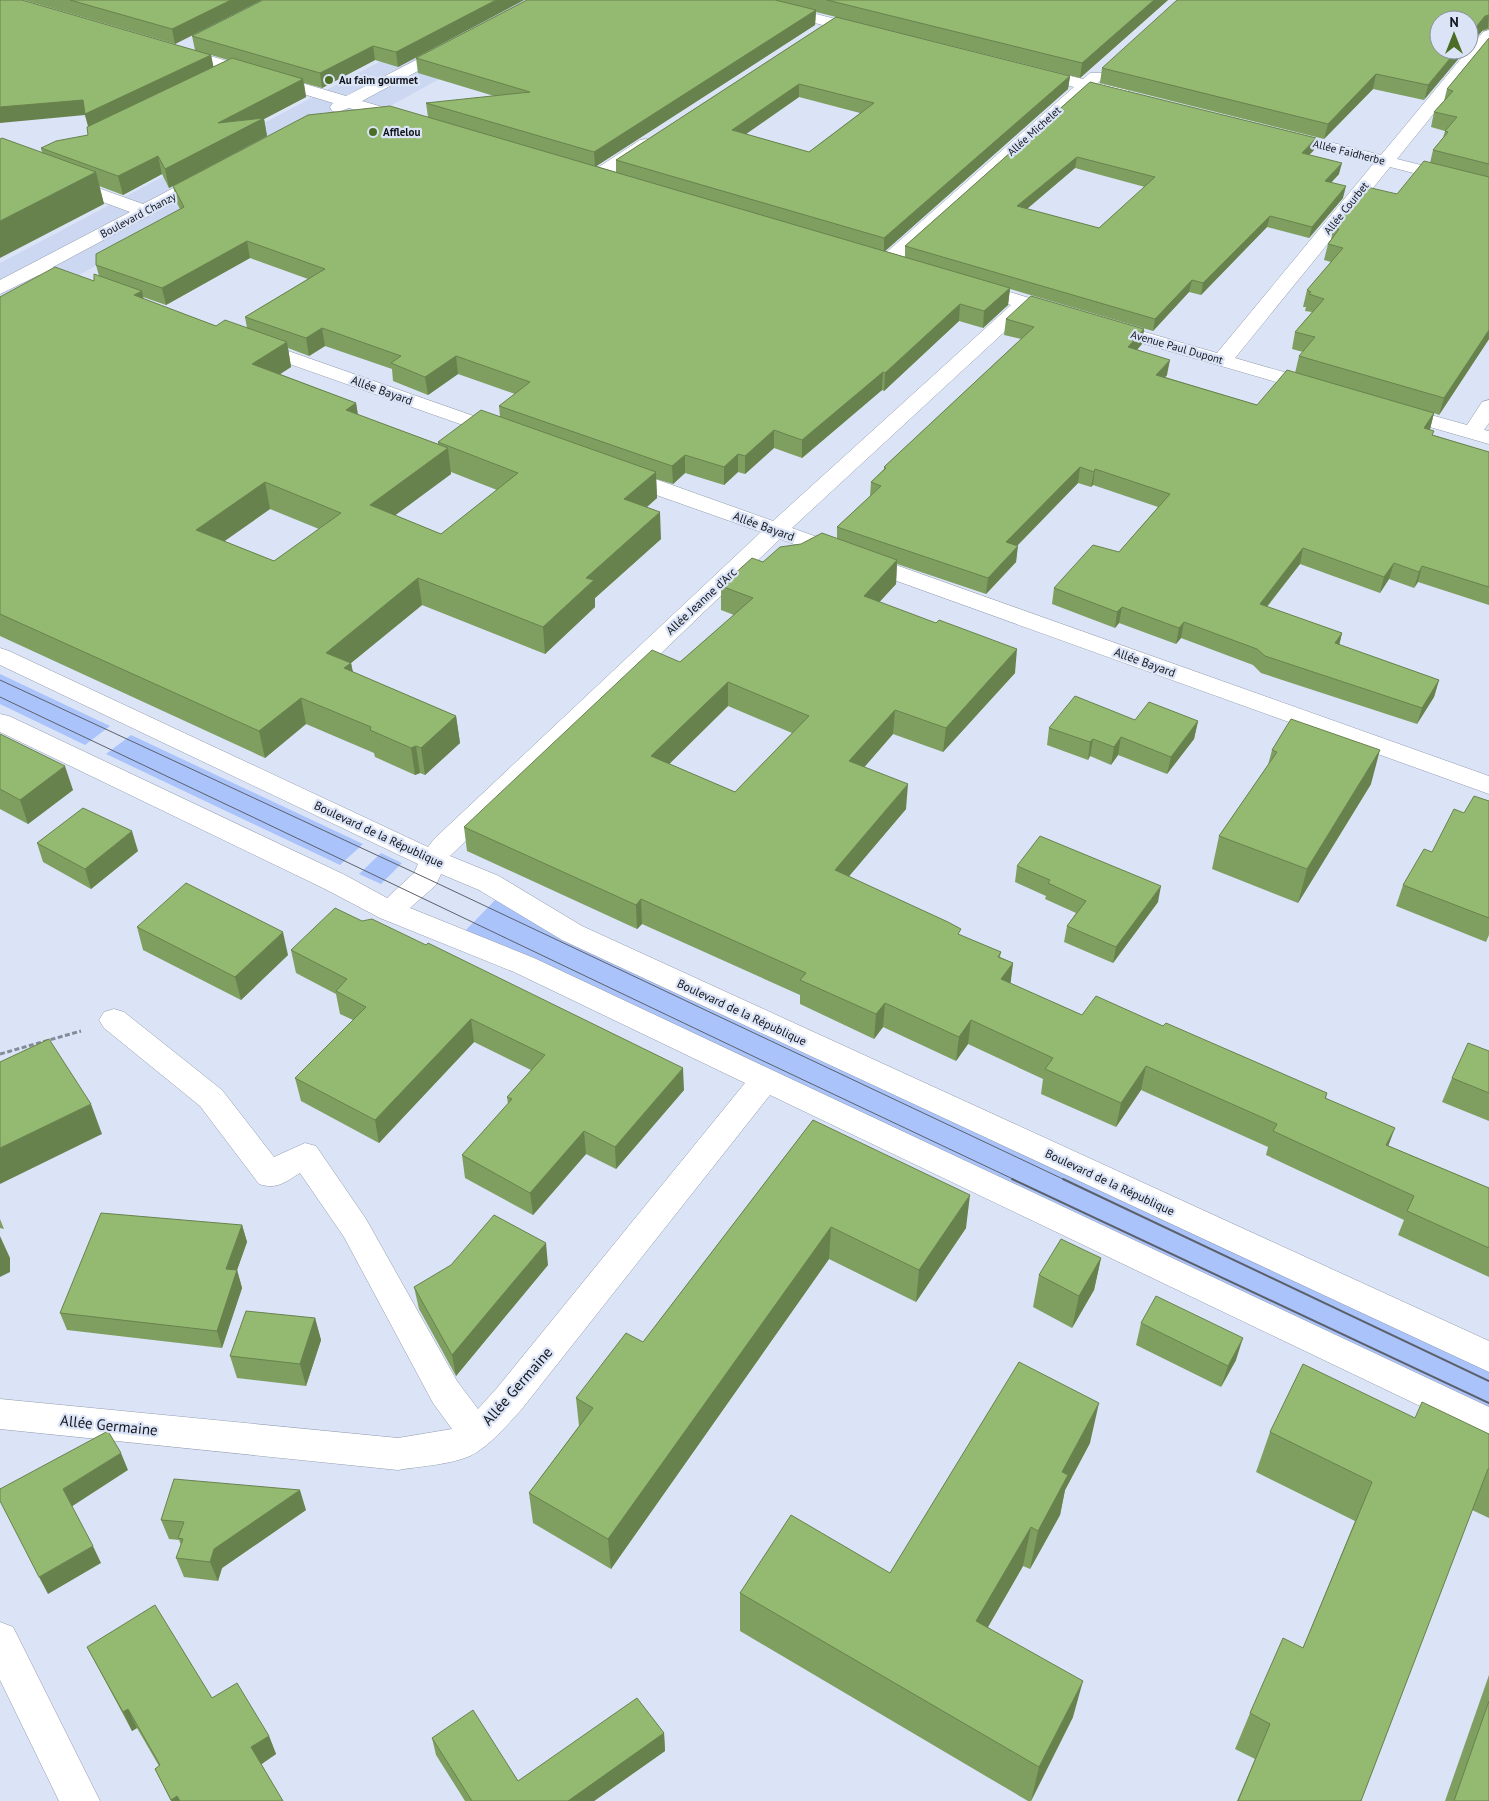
<svg xmlns="http://www.w3.org/2000/svg" width="1489" height="1801" viewBox="0 0 1489 1801" font-family="'PT Sans',sans-serif">
<style>
.built{fill:#ccd8f2}
.green{fill:#aac3fa}
.lines{fill:none;stroke-linecap:round;stroke-linejoin:round}
.minor-casing{stroke:#929bac;stroke-width:1}
.path{stroke:#848b98;stroke-width:3;stroke-dasharray:5 2.5;stroke-linecap:butt}
.minor{fill:#fff;fill-rule:evenodd}
.tram-far1{stroke:#5b606b;stroke-width:1}
.tram{stroke:#5b606b;stroke-width:2}
.wall{fill:#7f9f60;fill-rule:evenodd}
.shaded-wall{fill:#68824e}
.building{fill:#94b970;stroke:#68824e;fill-rule:evenodd}
.poi-dot{fill:#4b6d25;stroke:#dbe4f7;stroke-width:2}
.labels{text-anchor:middle;dominant-baseline:central;stroke-width:4.5;stroke-linejoin:round;paint-order:stroke}
.far-poi-label{font-size:11px;font-weight:bold;fill:#12151b;stroke:#dbe4f7;text-anchor:start}
.far-street-label{font-size:11px;fill:#12151b;stroke:#dbe4f7}
.street-label{font-size:12px;fill:#12151b;stroke:#dbe4f7}
.near-street-label{font-size:15px;fill:#12151b;stroke:#dbe4f7}
</style>
<rect width="100%" height="100%" fill="#dbe4f7"/>
<path class="built" d="M496,0H585L0,318V263Z"/>
<path class="green" d="M0,674L110,726L85,745L0,704Z
M131,735L363,844L340,865L106,754Z
M381,853L402,863L381,884L359,874Z
M498,897L1489,1369V1412L463,933Z"/>
<g class="lines">
<defs>
<path id="minor" d="M735,0H761L871,28L873,31L871,34L865,36L738,3Z
M1489,30V45L1397,159L1489,182V192L1390,167L1235,358L1325,384L1328,388L1325,392L1318,394L1311,392L1100,331L1097,327L1100,323L1107,321L1217,353L1374,163L1272,138L1269,134L1272,130L1278,129L1381,155L1483,32Z
M451,42L457,44L459,47L457,50L362,101L410,115L412,119L410,123L404,124L349,108L338,112L332,111L330,107L333,103L171,54L169,51L171,48H183L346,96Z
M1033,67L1083,79L1090,73H1102L1104,76L1098,83L1128,90L1130,94L1128,98L1122,99L1089,91L895,265L888,267L881,265L879,261L881,257L1074,87L1027,75L1025,72L1027,69Z
M646,139L652,140L655,144L652,148L603,180L597,181L591,180L588,176L591,172L640,140Z
M0,153L143,204L202,173L208,172L214,173L217,177L214,181L53,267L89,280L92,284L89,288C73,292 54,280 39,275L0,294V280L130,212L0,164Z
M973,281L1066,309L1069,313L1066,317L1059,319L1028,310L792,528L1489,776V794L780,539L450,856L499,876L582,926L1489,1341V1372L562,940L479,890L441,874L436,885L410,908L534,958L1489,1407V1439L770,1095L521,1410C506,1426 490,1446 470,1456C449,1465 421,1466 398,1470L0,1429V1399L398,1438L452,1429L433,1403L344,1237L300,1173C285,1182 277,1190 259,1184L200,1106L104,1028L99,1020L104,1012L114,1009L124,1012L222,1090L274,1157L305,1143L316,1146L366,1219L457,1381L478,1409L497,1388L745,1083L514,972L380,918L325,889L0,732V714L9,716L345,875L387,898L414,873L418,864L0,665V648L9,651L428,847L434,839L761,532L614,480L611,475L614,470L622,468L630,470L773,521L1011,305L966,291L963,287L966,283Z
M254,339L511,429L515,433L511,437L504,439L497,437L247,349L244,345L247,341Z
M1489,400V423L1484,430L1489,431V444L1388,415L1385,411L1388,407L1395,405L1467,425L1482,402Z
M0,1622L13,1627L100,1801H59L0,1680Z"/>
</defs>
<use href="#minor" class="minor-casing"/>
<path class="path" d="M0,1054L81,1031"/>
<use href="#minor" class="minor"/>
<path class="tram-far1" d="M0,680L426,878L1065,1180
M0,697C339,857 676,1021 1015,1180"/>
<path class="tram" d="M1012,1179L1489,1403
M1063,1179L1489,1381"/>
</g>
<path class="wall" d="M24,0H262L175,44Z
M524,0L398,67L375,60L322,88L304,83L306,97L264,119L267,136L169,188L162,174L123,195L99,186L104,204L42,153L41,148L88,135V126L85,115L195,50L192,36ZM211,55L228,60L213,67Z
M527,0H1168L1080,78L816,12L815,25L596,166L616,172V160L836,17L1070,76L1068,89L885,251L905,257V246L1090,82L1314,150L1309,155L1339,174L1331,183L1343,198L1309,238L1267,227L1201,295L1189,292L1153,331L1010,289L1008,305L983,328L959,321L884,391L882,390L802,458L774,448L745,474L738,472L724,485L685,473L673,484L656,479L657,498L646,507L661,539L595,598V607L545,654L422,605L351,663L353,672L456,716L460,743L425,775L420,773L415,775L375,757L374,753L306,724L265,758L0,636V297L94,281L99,276L96,265L180,209L177,203L173,186L428,117L426,103L494,96L418,73L416,58ZM799,97L860,113L809,152L745,134ZM1075,168L1145,187L1099,228L1027,209ZM250,258L308,279L245,317L247,328L216,326L143,299V297L166,305ZM325,346L392,369L393,381L428,395L458,374L515,394L499,406L500,417L438,442V444L358,415L356,403L280,374L291,367L288,348L309,356ZM451,472L497,490L441,534L395,515L451,474ZM270,509L319,529L274,561L224,541Z
M1489,0V29L1482,31L1469,46V20L1439,50L1424,100L1373,89L1324,139L1100,83L1102,68Z
M1489,38V339L1439,415L1434,413L1430,429L1433,435L1489,452V605L1418,582L1414,588L1389,579L1380,593L1300,564L1267,607L1342,633L1339,645L1439,680L1434,697L1417,724L1261,673L1253,665L1181,638L1176,644L1119,623L1115,628L1052,604L1054,588L1119,552L1158,507L1093,485L1091,487L1078,483L1017,546L1016,562L986,594L897,564L896,584L879,602L1015,673L943,752L893,734L864,767L906,809L849,876L960,935L1001,952L1000,957L1013,963L1010,983L1082,1015L1163,1026L1327,1093L1326,1098L1389,1146L1489,1188V1277L1398,1235L1404,1220L1266,1155L1268,1147L1141,1090L1116,1127L1041,1094L1043,1079L968,1044L956,1061L883,1027L874,1039L800,1004V995L642,924L637,929L467,851L464,827L680,662L734,615L721,610V586L763,562L837,539V527L870,496L871,482L884,469V467L1021,339L1004,335L1006,319L1144,329L1142,344L1137,350L1167,375L1165,377L1257,405L1295,373L1299,356L1303,352L1292,349L1295,332L1312,312L1305,311L1306,307H1303L1307,290L1331,262L1324,260L1328,244L1331,240L1333,228L1397,194L1430,163L1433,150L1443,138L1445,131L1431,127L1434,112L1444,101L1447,89ZM728,706L792,733L735,792L669,764Z
M1135,720L1198,721L1194,739L1167,774L1118,755L1111,765L1090,756L1088,760L1047,745L1049,728Z
M0,734L73,790L28,824L0,809Z
M1272,750L1371,784L1298,903L1212,869L1219,836L1268,765Z
M1489,801V935L1486,942L1396,906L1403,885L1432,852Z
M37,843L138,851L91,889L43,862Z
M1017,866L1158,902L1113,963L1064,942L1067,926L1076,913L1045,899L1046,896L1015,882Z
M137,927L288,955L241,1000L143,950Z
M291,950L684,1090L616,1169L586,1154L533,1215L465,1178L462,1155L508,1104L507,1097L531,1070L474,1042L379,1143L301,1101L295,1078L353,1020L340,1014L336,994L296,973Z
M1489,1051V1121L1442,1102L1452,1078Z
M813,1120L966,1228L916,1302L829,1259L611,1569L533,1523L529,1493L579,1426L576,1398L643,1342Z
M0,1219L4,1229L0,1228Z
M242,1225L247,1242L237,1270L242,1288L222,1348L67,1330L60,1313Z
M1101,1258L1094,1290L1072,1328L1033,1307L1039,1275Z
M548,1265L456,1376L419,1309L414,1287Z
M315,1318L321,1340L306,1386L237,1378L230,1356Z
M1141,1323L1236,1360L1221,1387L1136,1345Z
M1415,1418L1489,1434V1518L1472,1510L1361,1801H1237L1255,1759L1235,1749L1250,1713L1303,1648L1355,1521L1256,1472L1270,1432Z
M1090,1443L1065,1490L1060,1515L1030,1569L1023,1566L988,1627L1073,1717L1031,1801H1028L740,1631V1593L890,1573Z
M306,1510L222,1568L218,1581L184,1577L176,1558L181,1545L179,1540L169,1539L161,1520Z
M87,1647L212,1698L269,1736L276,1754L261,1764L283,1801H171L155,1769L159,1766L137,1728L132,1731Z
M1489,1675V1801H1445Z
M664,1733L665,1751L594,1801H465L436,1755L432,1738L518,1781Z"/>
<path class="shaded-wall" d="M231,0H262L175,44L172,29Z
M496,0H524L398,67L396,52Z
M1154,0H1168L1080,78L1082,63Z
M816,10L815,25L595,167L594,152Z
M1489,15L1488,28L1482,31L1469,46V36L1485,16Z
M373,46L375,60L322,88L320,73Z
M1457,50H1466L1424,100L1428,85Z
M211,55L214,69L89,129L85,115L0,123V107Z
M1376,74L1373,89L1324,139L1328,124Z
M1070,76L1068,89L884,252V238Z
M303,79L306,97L264,119L267,136L169,188L165,169L218,123Z
M799,84V97L732,144V130Z
M1316,138L1314,150L1300,164L1302,153Z
M158,156L162,174L123,195L118,176Z
M1077,157L1075,168L1016,218L1017,206Z
M1342,163L1339,174L1322,192L1325,181Z
M96,172L104,204L0,258V221Z
M1346,186L1343,198L1309,238L1312,227Z
M1270,216L1267,227L1201,295L1203,283Z
M247,241L250,258L166,305L162,288Z
M1192,280L1189,292L1153,331L1155,319Z
M1010,288L1008,305L983,328L984,311Z
M142,291L147,316L134,295Z
M960,304L959,321L884,391L885,373Z
M322,328L325,346L309,356L306,338Z
M1144,329L1142,344L1126,362L1128,347Z
M1489,330V339L1439,415L1444,398Z
M287,342L291,367L257,389L252,364Z
M456,356L458,374L428,395L425,377Z
M1170,360L1167,375L1153,390L1156,375Z
M883,372L882,390L802,458V440Z
M356,403L360,429L346,410Z
M1434,413L1430,429L1420,443L1424,428Z
M774,430V448L745,474V456Z
M448,448L451,474L374,531L370,505Z
M738,454V472L724,485V467Z
M685,455V473L673,484L672,466Z
M1080,467L1078,483L1005,558L1006,542Z
M1095,469L1093,485L1091,487L1094,472Z
M656,472L657,498L626,526L624,499Z
M265,482L270,509L202,557L196,530Z
M660,512L661,539L595,598V607L545,654L543,627L586,578Z
M1018,546L1016,562L986,594L988,578Z
M1303,548L1300,564L1256,620L1260,604Z
M897,560L896,584L863,620L864,596Z
M1394,563L1389,579L1380,593L1384,577Z
M1422,566L1418,582L1414,588L1419,572Z
M418,578L422,605L351,663L356,689L326,653Z
M1122,607L1119,623L1115,628L1117,612Z
M1184,622L1181,638L1176,644L1179,628Z
M1342,633L1338,650L1335,643Z
M1017,649L1015,673L943,752L946,728Z
M1439,680L1434,697L1417,724L1422,708Z
M728,682V706L652,781L651,756Z
M301,698L306,724L265,758L259,731Z
M895,710L893,734L848,786L849,761Z
M456,716L460,743L425,775L421,748Z
M1198,721L1194,739L1167,774L1171,757Z
M1121,737L1118,755L1111,765L1114,747Z
M1093,739L1090,756L1088,760L1090,742Z
M416,746L420,773L415,775L411,748Z
M1380,750L1371,784L1298,903L1307,869Z
M65,766L73,790L28,824L20,800Z
M908,784L906,809L834,894L835,870Z
M132,831L138,851L91,889L85,869Z
M1161,886L1158,902L1113,963L1116,947Z
M641,899L642,924L637,929L636,905Z
M283,932L288,955L241,1000L235,977Z
M1013,963L1010,988L1001,979Z
M885,1003L883,1027L874,1039L876,1014Z
M471,1019L474,1042L379,1143L375,1120Z
M971,1020L968,1044L956,1061L959,1037Z
M1146,1066L1141,1090L1116,1127L1121,1103Z
M683,1068L684,1090L616,1169L615,1147Z
M91,1104L102,1134L0,1184V1148Z
M1395,1128L1386,1152V1145Z
M584,1131L586,1154L533,1215L530,1193Z
M970,1195L966,1228L916,1302L919,1270Z
M242,1225L247,1242L237,1270L242,1288L222,1348L217,1331L226,1269Z
M831,1227L829,1259L611,1569L608,1539Z
M0,1236L10,1258V1272L0,1277Z
M546,1243L548,1265L456,1376L452,1355Z
M1101,1258L1094,1290L1072,1328L1079,1296Z
M315,1318L321,1340L306,1386L300,1364Z
M1243,1338L1236,1360L1221,1387L1228,1366Z
M1099,1403L1090,1443L1065,1490L1060,1515L1030,1569L1038,1531L1062,1472Z
M121,1453L128,1470L71,1507L63,1489Z
M300,1490L306,1510L222,1568L218,1581L210,1562L214,1549Z
M1031,1527L1023,1566L970,1658L976,1621Z
M93,1546L101,1563L48,1594L39,1577Z
M1083,1681L1073,1717L1031,1801L1039,1767Z
M128,1709L137,1728L132,1731L123,1712Z
M664,1733L665,1751L594,1801H568Z
M269,1736L276,1754L259,1766L251,1747Z
M177,1796L180,1801H171V1800Z"/>
<path class="building" d="M0,0H22L211,55L85,114L83,100L0,107Z
M70,0H231L172,29Z
M263,0H496L396,52L373,46L320,73L192,36Z
M527,0H775L816,10L594,152L426,103L530,92L416,58Z
M827,0H1154L1082,63Z
M1177,0H1489V15L1485,16L1469,36V20H1439V50H1457L1428,85L1376,74L1328,124L1102,68Z
M836,17L1070,76L884,238L616,160ZM799,84L874,103L809,152L732,130Z
M1489,38V164L1433,150L1448,132L1445,131L1457,117L1434,112L1453,91L1447,89Z
M232,58L303,79L218,123L264,118L165,169L158,156L118,176L41,148L56,141L88,135L87,127Z
M1090,82L1316,138L1302,153L1342,163L1325,181L1346,186L1312,227L1270,216L1203,283L1192,280L1155,319L905,246ZM1077,157L1155,177L1099,228L1017,206Z
M390,106L1010,288L984,311L960,304L885,373L883,372L802,440L774,430L745,456L738,454L724,467L685,455L672,466L499,406L530,382L456,356L425,377L391,363L401,356L322,328L306,338L245,317L325,269L247,241L162,288L96,265V254L184,207L173,186L308,115Z
M2,138L96,172L0,221V139Z
M1424,161L1489,177V330L1444,398L1299,356L1315,337L1295,332L1324,299L1309,294L1311,292L1307,290L1343,248L1328,244L1339,229L1333,228L1367,187L1397,194Z
M55,267L94,281V274L142,291L134,295L216,326L225,320L287,342L252,364L356,403L346,410L448,448L370,505L441,534L518,473L438,442L481,410L656,472L624,499L660,512L586,578L594,580L543,627L418,578L326,653L351,663L344,668L456,716L421,748L416,746L411,748L370,730L371,727L301,698L259,731L0,614V297ZM265,482L341,513L274,561L196,530Z
M1031,296L1144,329L1128,347L1170,360L1156,375L1257,405L1287,370L1434,413L1424,428L1434,431L1432,435L1489,452V587L1422,566L1419,572L1394,563L1384,577L1303,548L1260,604L1342,633L1335,643L1439,680L1422,708L1265,656L1257,649L1184,622L1179,628L1122,607L1117,612L1054,588L1093,545L1119,552L1170,494L1095,469L1094,472L1080,467L1006,542L1018,546L988,578L837,527L881,486L871,482L886,468L884,467L1034,327L1006,319Z
M822,533L897,560L864,596L936,623L939,620L1017,649L946,728L895,710L849,761L908,784L835,870L948,922L961,929L958,934L1001,952L998,957L1013,963L1001,979L1082,1015L1096,996L1163,1026L1166,1023L1327,1093L1325,1098L1395,1128L1386,1145L1489,1188V1248L1407,1211L1414,1196L1273,1131L1277,1124L1146,1066L1121,1103L1045,1069L1053,1058L971,1020L959,1037L885,1003L876,1014L800,980L806,973L641,899L636,905L464,827L652,650L680,662L753,598L721,586L752,558L763,562L780,547L801,544ZM728,682L809,716L735,792L651,756Z
M1075,696L1135,720L1149,702L1198,721L1171,757L1121,737L1114,747L1093,739L1090,742L1049,728Z
M1291,719L1380,750L1307,869L1219,836L1277,752L1272,750Z
M0,734L65,766L20,800L0,789Z
M1474,796L1489,801V918L1403,885L1424,849L1432,852L1454,809L1464,813Z
M83,808L132,831L85,869L37,843Z
M1040,836L1161,886L1116,947L1067,926L1086,901L1048,883L1050,880L1017,866Z
M186,883L283,932L235,977L137,927Z
M335,908L362,921L372,919L426,945L428,943L683,1068L615,1147L584,1131L530,1193L462,1155L512,1099L507,1097L545,1055L471,1019L375,1120L295,1078L366,1007L336,991L347,979L291,950Z
M49,1039L91,1104L0,1148V1062Z
M1468,1043L1489,1051V1093L1452,1078Z
M813,1120L970,1195L919,1270L831,1227L608,1539L529,1493L593,1408L576,1398L626,1333L643,1342Z
M101,1213L242,1225L226,1269L237,1270L217,1331L60,1313Z
M494,1215L546,1243L452,1355L414,1287L451,1265Z
M1061,1239L1101,1258L1079,1296L1039,1275Z
M1156,1296L1243,1338L1228,1366L1141,1323Z
M246,1311L315,1318L300,1364L230,1356Z
M1019,1362L1099,1403L1062,1472L1068,1475L1038,1531L1031,1527L976,1621L1083,1681L1039,1767L740,1593L791,1515L890,1573Z
M1303,1364L1415,1418L1422,1402L1489,1434V1469H1488L1361,1801H1238L1270,1724L1250,1713L1283,1638L1303,1648L1372,1482L1270,1432Z
M108,1431L121,1453L63,1489L93,1546L39,1577L0,1501V1489Z
M174,1479L300,1490L214,1549L210,1562L176,1558L183,1539L178,1538L184,1522L161,1520Z
M155,1605L212,1698L237,1683L269,1736L251,1747L283,1801H180L177,1796L171,1800L155,1769L160,1765L128,1709L123,1712L87,1647Z
M637,1698L664,1733L568,1801H472L432,1738L473,1710L518,1781Z
M1489,1701V1801H1454Z"/>
<g class="poi-dot">
<circle cx="329" cy="80" r="5"/>
<circle cx="373" cy="132" r="5"/>
</g>
<g class="labels">
<g class="far-poi-label">
<text x="339" y="80">Au faim gourmet</text>
<text x="383" y="132">Afflelou</text>
</g>
<g class="far-street-label">
<text transform="translate(1034 131) rotate(-42)">Allée Michelet</text>
<text transform="translate(1349 152) rotate(14)">Allée Faidherbe</text>
<text transform="translate(1346 208) rotate(-51)">Allée Courbet</text>
<text transform="translate(138 215) rotate(-28)">Boulevard Chanzy</text>
<text transform="translate(1177 347) rotate(16)">Avenue Paul Dupont</text>
</g>
<g class="street-label">
<text transform="translate(382 390) rotate(20)">Allée Bayard</text>
<text transform="translate(764 526) rotate(20)">Allée Bayard</text>
<text transform="translate(701 601) rotate(-43)">Allée Jeanne d'Arc</text>
<text transform="translate(1145 662) rotate(20)">Allée Bayard</text>
<text transform="translate(379 834) rotate(25)">Boulevard de la République</text>
<text transform="translate(742 1012) rotate(25)">Boulevard de la République</text>
<text transform="translate(1110 1182) rotate(25)">Boulevard de la République</text>
</g>
<g class="near-street-label">
<text transform="translate(517 1386) rotate(-49)">Allée Germaine</text>
<text transform="translate(109 1425) rotate(6)">Allée Germaine</text>
</g>
</g>
<g transform="translate(1454 35)"><circle r="24" fill="#dbe4f7" stroke="#8b919f"/>
<path d="M0-4L9 19L0 12L-9 19Z" fill="#4b6d25"/>
<text y="-8" font-size="14" font-weight="bold" text-anchor="middle" fill="#12151b">N</text>
</g>
</svg>
